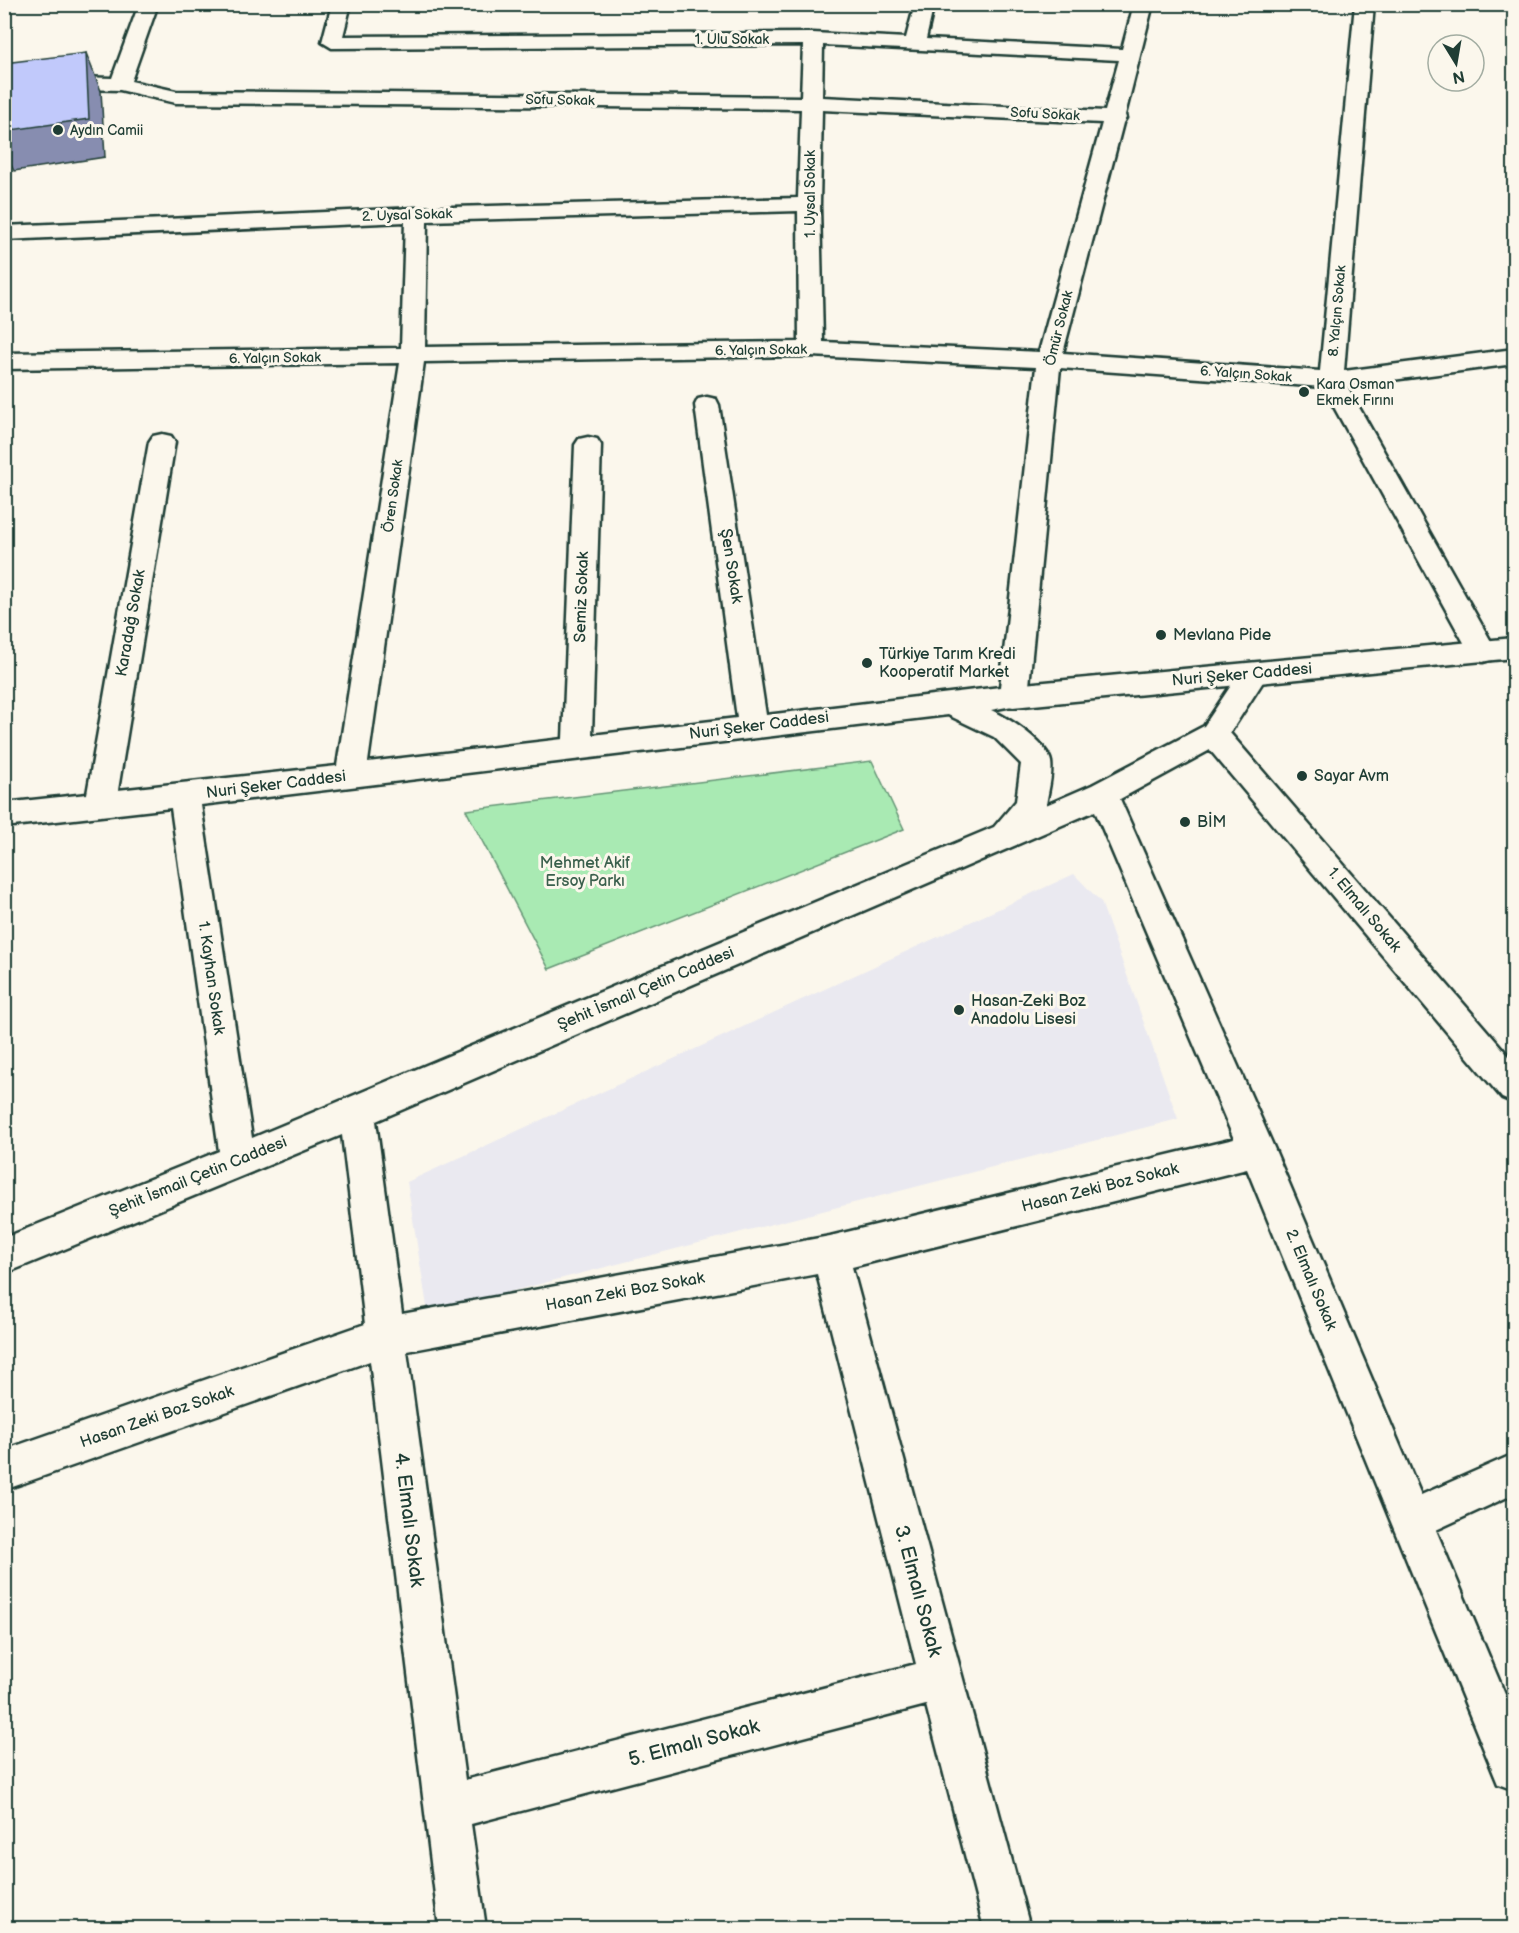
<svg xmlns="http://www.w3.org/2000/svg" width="1519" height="1933" viewBox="0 0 1519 1933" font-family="'Balsamiq Sans',sans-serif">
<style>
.built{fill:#eae9f0}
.green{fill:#a9eab3;stroke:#649474;stroke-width:1.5}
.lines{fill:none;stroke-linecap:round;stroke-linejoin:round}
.minor-casing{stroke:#1f3d34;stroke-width:5}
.major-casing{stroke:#1f3d34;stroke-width:5}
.minor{fill:#fbf7ec;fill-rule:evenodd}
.major{fill:#fbf7ec;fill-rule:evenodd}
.shaded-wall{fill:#878db0;stroke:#1f3d34;stroke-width:1.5}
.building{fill:#c1c9fb;stroke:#1f3d34;stroke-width:1.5}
.poi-dot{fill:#1f3d34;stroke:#fbf7ec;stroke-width:2}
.labels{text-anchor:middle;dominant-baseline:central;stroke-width:6;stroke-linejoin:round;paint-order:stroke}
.far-street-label{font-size:14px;fill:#1f3d34;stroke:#fbf7ec}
.far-poi-label{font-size:14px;fill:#1f3d34;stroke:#fbf7ec;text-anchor:start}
.street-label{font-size:16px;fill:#1f3d34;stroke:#fbf7ec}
.poi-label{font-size:16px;fill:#1f3d34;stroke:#fbf7ec;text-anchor:start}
.park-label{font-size:16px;fill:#3b604d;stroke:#fbf7ec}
.near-street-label{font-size:20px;fill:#1f3d34;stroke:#fbf7ec}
</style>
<rect width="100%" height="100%" fill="#fbf7ec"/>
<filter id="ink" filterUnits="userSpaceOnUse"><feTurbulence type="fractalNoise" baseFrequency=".0167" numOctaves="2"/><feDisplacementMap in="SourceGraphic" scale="12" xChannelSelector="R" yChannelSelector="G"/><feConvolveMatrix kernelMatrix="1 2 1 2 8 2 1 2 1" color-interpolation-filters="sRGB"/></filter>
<g filter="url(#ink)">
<path class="built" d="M1074,874L1101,902L1178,1119L428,1313L407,1182Z"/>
<path class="green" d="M872,761L904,829L549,969L466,810Z"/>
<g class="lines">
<defs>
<path id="minor" d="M139,4H158L131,81L176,91L801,97L803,45L332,48L322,42L332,4H351L343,36L813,33L906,38L915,4H934L926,39L1122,49L1134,4H1153L1125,115L1126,118L1123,123L1063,353L1320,371L1355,4H1374L1344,371L1514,349V364L1347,386L1497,652L1493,659L1483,662L1473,659L1323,387L1060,368L1028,696L1023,704L991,710C1007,717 1048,743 1051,762C1053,775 1048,792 1046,805L1092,785L1204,726L1244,666L1254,663L1264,666L1268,674L1230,733L1514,1062V1103L1502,1098L1210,750L1120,799L1275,1150L1421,1495L1514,1454V1494L1436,1530L1514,1716V1790L1498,1784L1247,1169L852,1267L1030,1928H984L926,1705L471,1824L486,1928H439L370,1361L4,1490V1450L365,1324L342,1135L4,1274V1238L219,1151L171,808L4,827V803L87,794L149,442L153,436L162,434L171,436L175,442L118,790L337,766L400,363L4,369V353L401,348L405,222L4,240V226L416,208L798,198L801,109L176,103L120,90L4,87V75L112,78ZM823,45L1119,60L1105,111L822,97ZM822,110L1102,123L1039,352L823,342L820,204ZM798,211L799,342L425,347L427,221ZM811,356L1036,367L1000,687L766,715L719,405L716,399L707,397L698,399L695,405L737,718L592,735L601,445L597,439L588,437L579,439L575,445L563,739L368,762L424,362ZM948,715L994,737L1021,764L1016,801L994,827L252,1138L201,805ZM1095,811L1234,1139L830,1236L402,1314L376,1121ZM817,1274L916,1664L465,1780L407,1351Z"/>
<path id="major" d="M1514,638V658L1013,707L1003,704L998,696L1003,688L1013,685Z"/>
</defs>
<use href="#minor" class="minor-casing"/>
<use href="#major" class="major-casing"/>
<use href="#minor" class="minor"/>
<use href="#major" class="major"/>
</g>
<path class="shaded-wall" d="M86,53L101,91L105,157L14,171L4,151V131Z"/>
<path class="building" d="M86,53L89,119L4,131V63Z"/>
</g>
<g class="poi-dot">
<circle cx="58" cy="130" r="6"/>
<circle cx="1304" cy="392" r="6"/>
<circle cx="1161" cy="635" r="6"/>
<circle cx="867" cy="663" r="6"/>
<circle cx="1302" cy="776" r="6"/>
<circle cx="1185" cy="822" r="6"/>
<circle cx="959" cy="1010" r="6"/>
</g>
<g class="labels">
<g class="far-street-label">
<text x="732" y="39">1. Ulu Sokak</text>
<text transform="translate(560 100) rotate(1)">Sofu Sokak</text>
<text transform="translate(1045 114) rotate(3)">Sofu Sokak</text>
<text transform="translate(810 194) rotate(-90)">1. Uysal Sokak</text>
<text transform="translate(407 215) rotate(-2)">2. Uysal Sokak</text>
<text transform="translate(1337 311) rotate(-85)">8. Yalçın Sokak</text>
<text transform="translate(1059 328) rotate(-76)">Ömür Sokak</text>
<text transform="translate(761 350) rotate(-1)">6. Yalçın Sokak</text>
<text transform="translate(275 358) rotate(-1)">6. Yalçın Sokak</text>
<text transform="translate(1246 374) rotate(4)">6. Yalçın Sokak</text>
<text transform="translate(393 496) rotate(-82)">Ören Sokak</text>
</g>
<g class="far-poi-label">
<text x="70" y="130">Aydın Camii</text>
<text x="1316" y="384">Kara Osman<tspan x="1316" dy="16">Ekmek Fırını</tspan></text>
</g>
<g class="street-label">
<text transform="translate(731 566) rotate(81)">Şen Sokak</text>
<text transform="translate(582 597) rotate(-88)">Semiz Sokak</text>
<text transform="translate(131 623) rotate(-80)">Karadağ Sokak</text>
<text transform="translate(1242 675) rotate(-5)">Nuri Şeker Caddesi</text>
<text transform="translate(759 726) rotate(-7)">Nuri Şeker Caddesi</text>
<text transform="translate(276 785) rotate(-7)">Nuri Şeker Caddesi</text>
<text transform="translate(1364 910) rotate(50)">1. Elmalı Sokak</text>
<text transform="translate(211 978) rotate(82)">1. Kayhan Sokak</text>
<text transform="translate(646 989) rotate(-23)">Şehit İsmail Çetin Caddesi</text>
<text transform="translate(198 1177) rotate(-22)">Şehit İsmail Çetin Caddesi</text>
<text transform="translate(1100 1188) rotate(-14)">Hasan Zeki Boz Sokak</text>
<text transform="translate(1311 1280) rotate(67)">2. Elmalı Sokak</text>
<text transform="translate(625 1292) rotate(-10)">Hasan Zeki Boz Sokak</text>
<text transform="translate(157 1417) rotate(-19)">Hasan Zeki Boz Sokak</text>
</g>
<g class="poi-label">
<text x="1173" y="635">Mevlana Pide</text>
<text x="879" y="654">Türkiye Tarım Kredi<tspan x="879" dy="18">Kooperatif Market</tspan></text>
<text x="1314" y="776">Sayar Avm</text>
<text x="1197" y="822">BİM</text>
<text x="971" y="1001">Hasan-Zeki Boz<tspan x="971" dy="18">Anadolu Lisesi</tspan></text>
</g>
<g class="park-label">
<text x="585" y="863">Mehmet Akif<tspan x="585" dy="18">Ersoy Parkı</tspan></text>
</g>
<g class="near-street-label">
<text transform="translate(409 1520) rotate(83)">4. Elmalı Sokak</text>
<text transform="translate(918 1591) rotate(75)">3. Elmalı Sokak</text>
<text transform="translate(694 1743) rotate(-15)">5. Elmalı Sokak</text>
</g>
</g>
<rect width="1519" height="1933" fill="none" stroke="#fbf7ec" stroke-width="24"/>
<rect x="12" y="12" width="1495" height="1909" fill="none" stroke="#1f3d34" stroke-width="2" filter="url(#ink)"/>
<g transform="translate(1456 63) rotate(169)"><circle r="28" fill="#fbf7ec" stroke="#a3ada2" stroke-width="1.5"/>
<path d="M0-4.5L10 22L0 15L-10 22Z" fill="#1f3d34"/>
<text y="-9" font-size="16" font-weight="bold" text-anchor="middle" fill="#1f3d34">N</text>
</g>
</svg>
